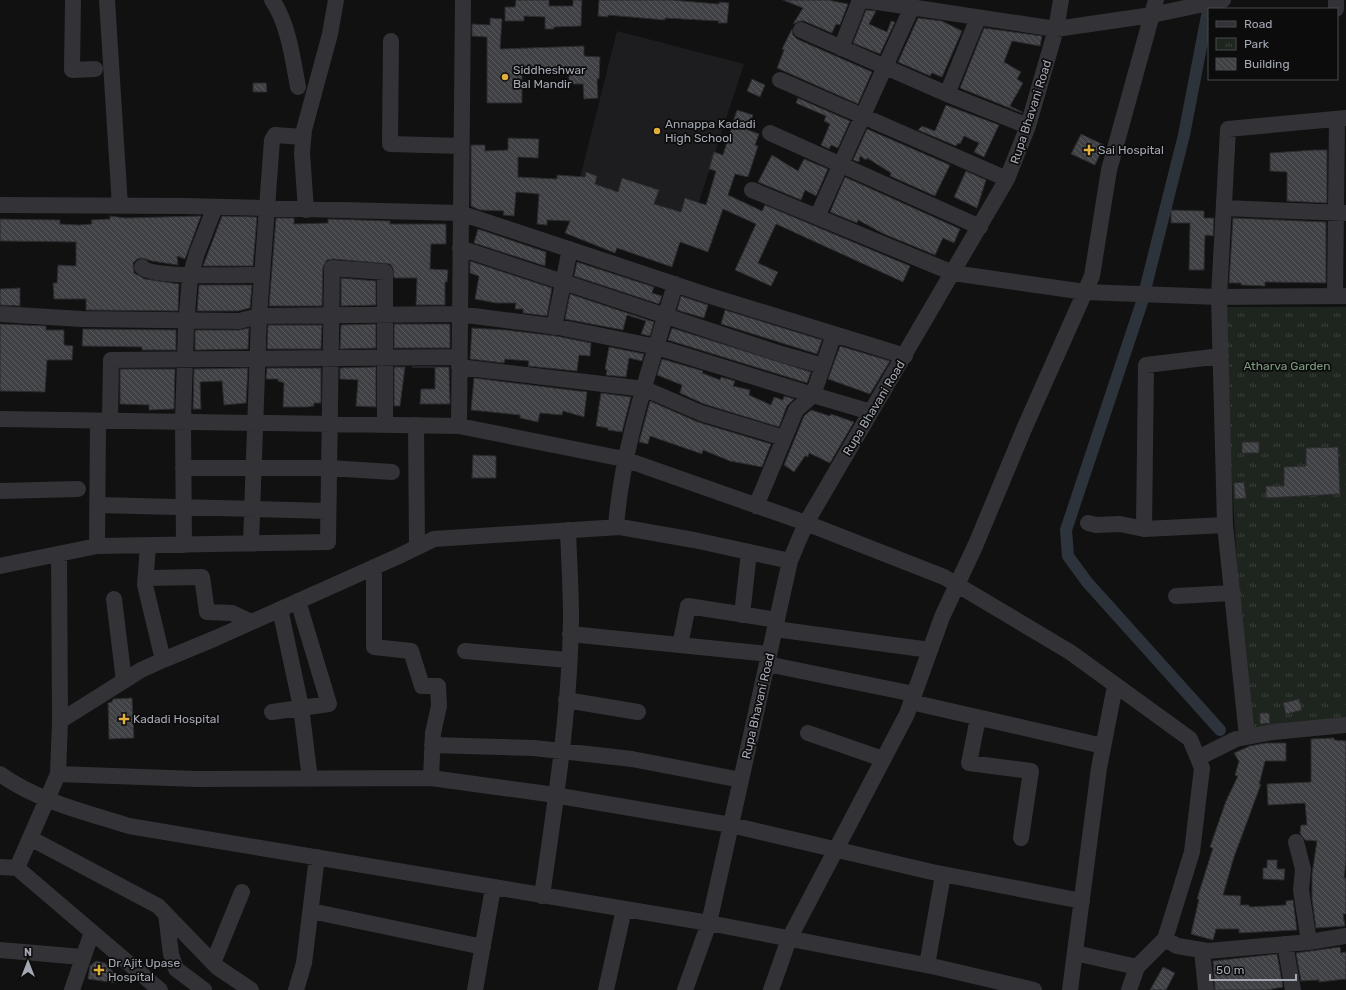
<svg xmlns="http://www.w3.org/2000/svg" width="1346" height="990" viewBox="0 0 1346 990" font-family="Rubik,sans-serif">
<style>
.built{fill:#1d1d1f}
.park{fill:url(#park-tufts)}
.lines{fill:none;stroke-linecap:round;stroke-linejoin:round}
.canal{stroke:#2c333a;stroke-width:12}
.building{fill:url(#building-back-hatch);stroke:#2b2b2e}
.minor{stroke:#333337;stroke-width:16}
.poi-dot{fill:#e1ad3b;stroke:#0c0c0d;stroke-width:1.5}
.labels{text-anchor:middle;dominant-baseline:central;stroke-width:3.5;stroke-linejoin:round;paint-order:stroke}
.poi-label{font-size:12px;fill:#a4a8b2;stroke:#0c0c0d;text-anchor:start}
.street-label{font-size:12px;fill:#a4a8b2;stroke:#0c0c0d}
.park-label{font-size:12px;fill:#7c9c7f;stroke:#0c0c0d}
</style>
<defs>
<pattern id="park-tufts" width="24" height="20" patternUnits="userSpaceOnUse"><rect width="24" height="20" fill="#1e251f"/><path d="M3 7l-1-3M5 7V3M7 7l1-3M15 17l-1-3M17 17v-4M19 17l1-3" fill="none" stroke="#3c423d"/></pattern>
<pattern id="building-back-hatch" width="6" height="6" patternUnits="userSpaceOnUse"><rect width="6" height="6" fill="#404145"/><path d="M-1 5l2 2M0 0l6 6M5-1l2 2" fill="none" stroke="#595a5d"/></pattern>
</defs>
<rect width="100%" height="100%" fill="#111112"/>
<path class="built" d="M617,31L744,64L688,235L575,198Z"/>
<path class="park" d="M1227,307H1346V728L1247,737L1231,463Z"/>
<g class="lines">
<path class="canal" d="M1210,0L1184,135L1142,302L1066,530L1068,556L1087,582L1220,730"/>
</g>
<path class="building" d="M516,0H549V6H573V0H582L581,26L554,27V29H545V17L524,16V21H505V7H515Z
M599,0H671L719,4V2L729,3L727,23H718L719,21L665,18V20L608,15V17L598,16Z
M783,0H828L848,4L840,25L836,24L832,33L804,21H800L793,24L803,8Z
M866,10L876,11L869,24L887,32L891,21L895,22L880,54L853,43Z
M490,18L502,19L500,49L584,46V56L600,57L599,79H597L598,98L584,99L583,84H569V67L522,70V103H487V37L472,36V24L490,25Z
M918,18L942,21L962,31L942,77L932,73L930,76L898,62Z
M984,28L1042,36L1040,46L1012,41L1004,62L1021,72L1017,79L1023,83L1010,106L1022,112V113L960,88Z
M792,29L793,35L797,39L872,72L858,104L777,68L784,50L782,49Z
M752,79L765,85L760,97L747,91Z
M253,83H266L267,92H253Z
M798,98L850,121L838,148L831,145L829,149L821,145L830,124L824,121L826,116L796,103Z
M946,105L999,125L984,157L974,152L979,143L964,136L960,144L958,143L956,146L918,130L922,126L935,131Z
M737,110L753,115L748,130L759,134L755,145L758,146L748,177L735,174L728,195L762,211L765,205L910,266L903,282L776,224L758,263L778,272L771,286L735,270L756,224L723,209L708,252L680,242L672,267L617,248L615,253L565,233L570,221L547,220V225L537,224L539,194L516,192L514,216L503,215L504,211L480,210L471,206V145H485V151L508,150V138L539,139L538,158L518,157V177L557,179V175L585,177L586,172L597,176L595,184L618,192L622,178L659,190L654,204L681,212L685,198L706,205L716,171L709,169L714,152L723,155Z
M867,129L950,165L935,196L890,176L891,173L867,158L866,160L860,156L859,162L853,160Z
M1081,134L1104,145L1095,165L1071,154Z
M1315,150H1327V203L1287,201V172L1270,171V153Z
M772,155L798,171L804,159L828,169L816,196L805,190L801,200L758,182Z
M966,171L986,180L977,208L954,197Z
M845,177L960,229L954,243L943,238L935,255L884,234L858,220L857,223L830,212Z
M1171,210L1204,211V218H1214L1213,236L1205,235L1204,270H1189L1190,223H1171Z
M110,216L125,218L201,216L185,259L177,256L178,265L152,261L142,258L137,259L133,263L134,273L145,279L179,284L178,311L86,310V299H54L53,283H57L58,265L76,266V242L0,241V219L60,220V224L79,225L92,224L91,220L110,219Z
M222,216L257,217L253,266H203Z
M276,218H294V224L328,223V219L390,221V224H446V244H431L430,269L448,270L447,282H445V305H416L417,278H394L393,268L390,264L333,259L327,260L323,267L322,306H269Z
M1233,218L1326,222V283L1265,282V286L1241,285V283H1229Z
M478,229L546,252L545,266L474,243Z
M470,261L552,288L547,316L523,313V309H515L516,303H496L475,299L479,276L470,273Z
M577,262L654,287L652,293L662,296L659,304L574,276Z
M341,278L376,281V305L341,306Z
M199,285H252L250,308L238,311H197Z
M20,288V306L0,305V289Z
M570,294L654,322L650,336L641,334L646,321L627,315L623,330L565,319Z
M681,296L708,305L704,318L677,310Z
M725,310L822,340L817,354L721,324Z
M0,324L46,326V330H64V345L73,346L72,360H47L45,392L0,391Z
M376,324V348L340,349L341,325Z
M394,324H450V348H394Z
M268,325H322L321,349H267Z
M249,328L248,349L195,350V330H239Z
M472,328L506,330L556,336L591,343L590,356L579,355L577,371L528,366L529,361L505,359L504,363L470,359Z
M672,328L811,372L807,383L668,340Z
M83,329L176,330V350H142V347L82,346Z
M840,346L890,361L870,394L828,379Z
M609,347L644,354L642,361L629,358L626,377L606,375L607,370L605,369Z
M662,359L703,371L702,373L720,380L721,377L735,381L733,386L750,390L749,395L771,405L774,397L783,400L784,396L794,399L787,406L779,427L704,404L680,393L682,385L657,375Z
M376,367V407L356,406L358,380L340,379V368Z
M394,367H405L400,406H394Z
M412,367H449L450,404H420L421,389H435V367Z
M248,368L246,403L224,405L222,381L200,382L201,409H193L194,369Z
M267,368H321V403H314V406L308,407H283L284,383L278,381V379H266Z
M120,369H175L174,409L149,410V405L120,404Z
M474,378L587,392L584,417L563,411L562,415L540,413L538,422L520,418V415L471,410Z
M601,393L631,397L622,432L608,430V428L596,426Z
M650,401L698,422L771,444L762,467L730,461L703,450L702,454L650,436L648,444L639,442Z
M811,410L830,416L831,414L854,422L830,463L809,453L808,457L805,456L794,472L784,465L804,416Z
M1242,442H1259V453H1242Z
M1338,447L1340,494L1266,498V486H1284V467L1306,466V448Z
M473,455L496,456V478H472Z
M1244,482L1246,498L1235,499L1234,483Z
M132,698L134,738L109,739L108,703L112,702L113,699Z
M1299,699L1302,710L1286,714L1283,703Z
M1260,713H1269L1270,723L1260,724Z
M1334,738V740L1346,741V861L1344,878H1346V914H1343L1345,926L1316,928L1312,899V874L1317,841L1305,840L1300,833L1301,825H1307L1305,803L1268,805L1267,784L1311,782V739Z
M1266,743H1286V761H1265L1259,785L1261,784L1234,857L1223,895L1241,896L1240,905H1249V907L1286,905V901L1293,900L1297,930L1239,933V929H1216L1213,940L1191,934L1199,899H1197L1213,848L1210,847L1226,801L1238,776L1235,775L1239,761L1234,753L1250,746Z
M1267,860H1277V869H1285L1284,880L1263,879V868H1267Z
M1340,947L1341,953L1346,952V979L1319,982V980L1301,981L1296,953Z
M1277,954L1283,987L1267,990H1215L1213,961Z
M96,961L105,963L117,976L116,983L88,979L90,966Z
M1163,967L1175,973L1166,990H1150Z"/>
<g class="lines">
<path class="minor" d="M73,0L72,70L95,69
M107,0L120,206
M272,0C288,22 293,60 298,87
M864,0L1056,29L1152,15L1223,0
M1336,0V9
M801,30L947,94L1028,126
M391,41L390,144L461,146
M841,48L860,0
M780,80L1007,179
M947,94L978,18
M770,133L980,227
M752,190L953,273L1085,292L1219,297L1346,296
M0,205L185,206L460,213L707,295L905,356
M1224,208L1346,213
M306,210L302,153L304,130L330,34L336,0
M817,217L912,7
M460,248L778,353L823,366
M142,267C151,278 243,275 262,275
M1335,296L1337,119
M0,314L82,319L239,321L259,316L459,314L558,327L657,347L813,395
M554,327L570,249
M834,334L813,395L871,412
M1221,356L1146,365L1144,529L1225,525
M459,367L645,389L701,413L784,438
M0,419L459,426L624,459L806,523L944,577L1070,652L1190,739L1202,768L1192,852L1165,939L1137,967L1129,990
M110,421L111,360L459,357
M416,425L417,547
M459,426L463,0
M183,468H329L392,472
M0,491L78,489
M98,505L328,511
M756,506L796,410L813,395
M1088,523L1096,525L1120,524L1144,529
M616,527C622,444 652,364 675,284
M251,543L259,316L272,140L275,135L303,137
M184,545L183,422L186,326L190,277L197,253L215,207
M97,546L98,421
M148,546L145,585L163,660
M0,566L97,546L328,542L332,268L385,272V425
M374,567V647L411,651L422,686H438L439,706L433,733L431,778
M146,578L202,577L207,612L232,613L251,622
M1176,596L1233,593
M114,599L124,681
M280,609L301,707L310,779
M742,615L749,552
M775,629L930,650
M570,634L769,654
M680,645L688,606L777,620
M465,651L568,660
M767,664L914,694
M566,700L638,712
M911,702L1103,746
M272,712L329,704L298,601
M978,718L969,763L1031,771L1021,838
M60,721L141,670L163,660L216,638L399,556L434,539L620,527L694,540L790,561
M808,733L883,759
M1247,737L1225,525L1219,297L1228,129L1346,118
M432,745L534,748L632,759L741,780
M1198,758L1236,739L1273,732L1346,725
M0,774C37,801 85,812 129,826L709,923L936,967L1034,990
M58,774L197,779L431,778L548,794L731,825L932,872L1082,901
M30,838L158,906L217,967L251,990
M1296,842L1303,869L1301,890L1309,942
M0,867L17,868L160,990
M17,868L58,774L60,721L59,554
M542,896C555,804 570,711 571,618C571,589 569,559 568,530
M311,911L483,947
M166,914L171,954L176,969L204,990
M1165,939L1177,946L1208,951L1309,942L1346,936
M1285,944L1293,990
M0,950L82,957
M1202,950L1206,990
M1075,953L1137,967
M213,963L242,892
M927,965L943,875
M72,990L92,932
M296,990L304,963L317,857
M475,990L493,888
M606,990L624,909
M685,990L709,923L790,561L806,523L1007,179L1028,126L1056,29L1061,0
M771,990L789,939L907,714L942,617L976,544L1024,429L1092,276L1109,170L1156,0
M1070,990L1099,768L1115,686"/>
</g>
<g class="poi-dot">
<circle cx="505" cy="77" r="4"/>
<circle cx="657" cy="131" r="4"/>
<path d="M1087 144h4v4h4v4h-4v4h-4v-4h-4v-4h4z"/>
<path d="M122 713h4v4h4v4h-4v4h-4v-4h-4v-4h4z"/>
<path d="M97 964h4v4h4v4h-4v4h-4v-4h-4v-4h4z"/>
</g>
<g class="labels">
<g class="poi-label">
<text x="513" y="70">Siddheshwar<tspan x="513" dy="14">Bal Mandir</tspan></text>
<text x="665" y="124">Annappa Kadadi<tspan x="665" dy="14">High School</tspan></text>
<text x="1098" y="150">Sai Hospital</text>
<text x="133" y="719">Kadadi Hospital</text>
<text x="108" y="963">Dr Ajit Upase<tspan x="108" dy="14">Hospital</tspan></text>
</g>
<g class="street-label">
<text transform="translate(1031 112) rotate(-72)">Rupa Bhavani Road</text>
<text transform="translate(874 408) rotate(-59)">Rupa Bhavani Road</text>
<text transform="translate(758 706) rotate(-77)">Rupa Bhavani Road</text>
</g>
<g class="park-label">
<text x="1287" y="366">Atharva Garden</text>
</g>
</g>
<rect x="1208" y="8" width="130" height="72" fill="#0c0c0d" stroke="#494a4f"/>
<rect x="1216" y="21" width="20" height="6" fill="#333337" stroke="#494a4f"/>
<text x="1244" y="28" font-size="12" fill="#a4a8b2">Road</text>
<rect x="1216" y="38" width="20" height="12" fill="url(#park-tufts)" stroke="#494a4f"/>
<text x="1244" y="48" font-size="12" fill="#a4a8b2">Park</text>
<rect x="1216" y="58" width="20" height="12" fill="url(#building-back-hatch)" stroke="#494a4f"/>
<text x="1244" y="68" font-size="12" fill="#a4a8b2">Building</text>
<g transform="translate(28 962)" stroke="#0c0c0d" stroke-width="3" paint-order="stroke">
<path d="M0-3L7 15L0 10L-7 15Z" fill="#a4a8b2"/>
<text y="-6" font-size="11" font-weight="bold" text-anchor="middle" fill="#a4a8b2">N</text>
</g>
<path d="M1210 974v6h86v-6" fill="none" stroke="#a4a8b2" stroke-width="2"/>
<text x="1216" y="974" font-size="12" fill="#a4a8b2" stroke="#0c0c0d" stroke-width="3" paint-order="stroke">50 m</text>
</svg>
